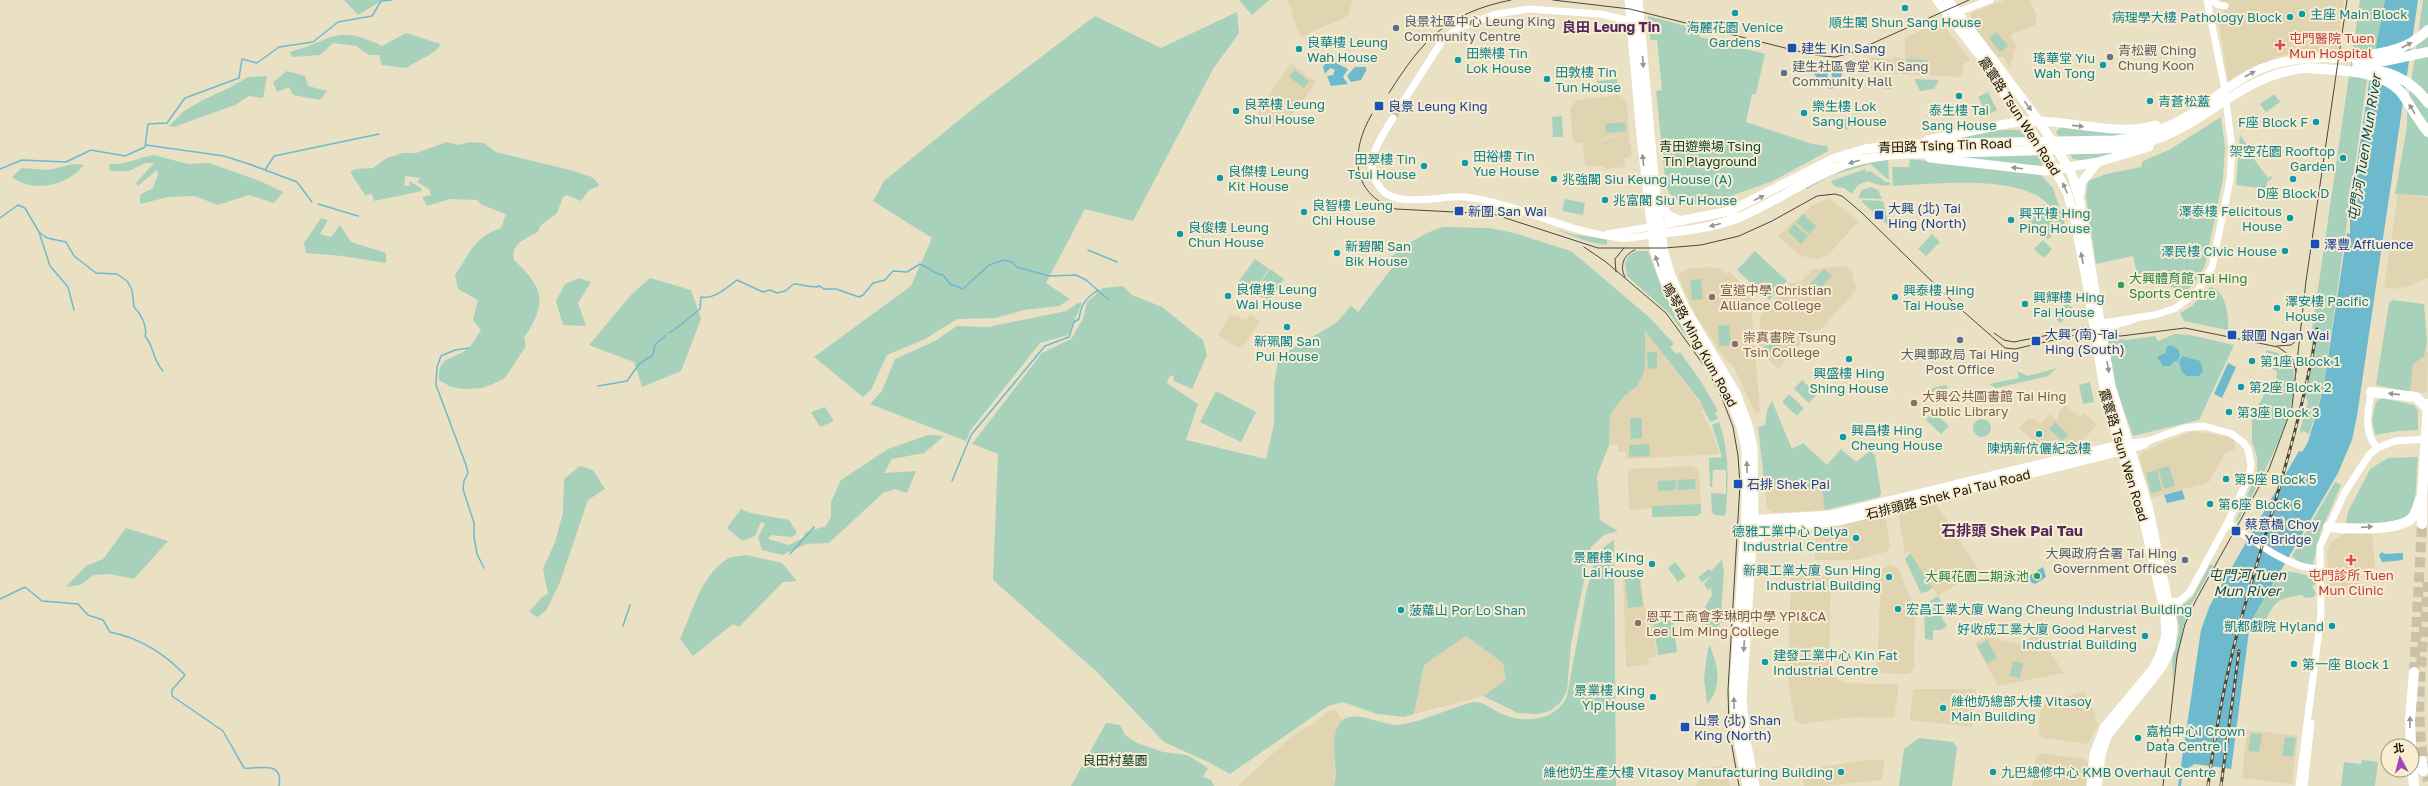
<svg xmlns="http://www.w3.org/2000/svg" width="2428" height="786" viewBox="0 0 2428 786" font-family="'Golos Text','Noto Sans TC',sans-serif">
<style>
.built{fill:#e1d4b1}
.green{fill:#a8d1bb}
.water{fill:#6dbace}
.pier{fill:#eae0c4}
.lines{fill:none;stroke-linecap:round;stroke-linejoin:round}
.stream{stroke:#6dbace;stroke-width:1.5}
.minor-tunnel{stroke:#cac1a8;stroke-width:7;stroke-dasharray:7 3.5;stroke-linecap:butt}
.highway-tunnel{stroke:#cac1a8;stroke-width:10;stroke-dasharray:10 5;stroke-linecap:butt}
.minor{stroke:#fff;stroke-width:7}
.major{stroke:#fff;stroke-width:9}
.highway{stroke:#fff;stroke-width:10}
.tram{stroke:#4c4739;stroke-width:1}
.rail-casing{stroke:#4c4739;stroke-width:3}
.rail{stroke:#f8edd1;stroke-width:1.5;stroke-dasharray:4.5;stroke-linecap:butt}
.oneway{fill:#979591}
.culture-dot{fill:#0f9aa8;stroke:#f8edd1;stroke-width:1.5}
.service-dot{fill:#5c6f8a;stroke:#f8edd1;stroke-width:1.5}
.health-dot{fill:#e0444e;stroke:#f8edd1;stroke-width:1.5}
.transit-dot{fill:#1a4fb4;stroke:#f8edd1;stroke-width:1.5}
.worship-dot{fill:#6b7280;stroke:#f8edd1;stroke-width:1.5}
.leisure-dot{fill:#2e9e5b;stroke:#f8edd1;stroke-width:1.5}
.education-dot{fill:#8d6e63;stroke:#f8edd1;stroke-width:1.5}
.labels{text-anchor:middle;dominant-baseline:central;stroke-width:4;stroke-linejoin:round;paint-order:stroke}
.culture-label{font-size:13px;fill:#0d838f;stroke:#f8edd1;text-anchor:start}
.service-label{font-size:13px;fill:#4e5e75;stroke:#f8edd1;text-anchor:start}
.health-label{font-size:13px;fill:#be3a42;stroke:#f8edd1;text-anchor:start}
.transit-label{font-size:13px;fill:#164399;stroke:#f8edd1;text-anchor:start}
.worship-label{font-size:13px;fill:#5b616d;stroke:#f8edd1;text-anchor:start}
.street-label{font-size:13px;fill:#17140a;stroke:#f8edd1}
.park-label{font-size:13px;fill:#0e432d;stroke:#f8edd1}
.leisure-label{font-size:13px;fill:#27864d;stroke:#f8edd1;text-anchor:start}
.education-label{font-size:13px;fill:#785e54;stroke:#f8edd1;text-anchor:start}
.neighbourhood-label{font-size:14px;font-weight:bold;fill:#54285d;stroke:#f8edd1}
.water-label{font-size:14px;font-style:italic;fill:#044c5a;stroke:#f8edd1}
.quarter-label{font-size:15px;font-weight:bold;fill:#54285d;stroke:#f8edd1}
</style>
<rect width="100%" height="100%" fill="#eae0c4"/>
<path class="built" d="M1287,0H1353L1348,16L1301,37L1291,14L1293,13Z
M2005,0H2030L2037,17L2035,25L2012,34L2011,37L2016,46L2010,68L2003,57H1998L1971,23V13Z
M2221,0H2344L2337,52H2312L2279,56L2246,71L2228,81L2219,22L2224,12Z
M1937,22L1941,30L1946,28L1970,60L1963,65L1962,77L1865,72L1866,57L1892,59L1893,56L1905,59V38Z
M1291,64L1316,82L1287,123L1273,127L1259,117L1258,110Z
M1618,95L1627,102L1629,135H1628L1632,154L1628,158L1624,159L1625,167L1606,169L1605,166H1588L1585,164L1583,143L1595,142L1598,139L1603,141L1607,138L1623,135L1606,137L1602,140L1598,138L1594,142L1578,143L1573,139L1570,108L1577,100Z
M2398,194L2428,198V278L2407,287L2392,289L2384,287Z
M1829,198L1859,221L1828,255L1817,259L1801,256L1777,236L1813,205Z
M1845,266L1852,272L1854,283L1858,288L1820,330H1813L1778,369L1760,351L1758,340L1761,315L1790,283L1801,282L1813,269Z
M1709,267L1718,268L1726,274L1729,271L1750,291L1760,412L1755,413L1735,370L1730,362L1728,363L1696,316L1683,288L1678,273L1692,268Z
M1230,315L1234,317L1235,315L1246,321L1250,315L1260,321L1242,348L1238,346L1237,347L1218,335Z
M1645,331L1705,409L1701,411L1712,431L1719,454L1626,459V452H1618V445H1609L1610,415L1623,397L1637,386L1644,370Z
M2424,350L2428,352L2427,393L2410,392L2413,364L2424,358Z
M2065,405L2079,417L2084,413L2097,425L2083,440L2043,449L2019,428L2027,419H2035L2040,424L2049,414L2058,422V413Z
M2192,431L2227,436L2234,440L2236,450L2225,453L2209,482L2151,498L2140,458L2142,452Z
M1692,466L1699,470L1701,504L1629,510L1628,469Z
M1800,486L1801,490L1823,488L1825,510L1774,513L1767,509L1765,489Z
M1935,502L1979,570L1938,596L1909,551L1905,554L1899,516L1903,510Z
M1880,516L1886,520L1890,547L1886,552L1855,560H1815L1816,530Z
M2372,532L2375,568H2368L2360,577V592L2336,594L2329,587L2327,552L2330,543L2344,534Z
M1891,565L1899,569L1915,609L1914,669L1909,674L1877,673L1880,597L1872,571Z
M1633,567L1640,571L1644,607L1651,613L1657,657L1648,658L1649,664L1626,667L1623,576L1626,570Z
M1797,571L1827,573L1831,576L1829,667L1833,676L1844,683L1899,684L1894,718L1855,717L1801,724L1795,720L1789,689L1788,672L1791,579L1793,573Z
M2038,633L2064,673L1998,686L1975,643L1986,637L2020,644Z
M1466,636L1503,663L1507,680L1483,696L1414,714L1424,665Z
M1913,689H1976L1972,727L1910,720Z
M2084,692L2096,715L2095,722L2099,723L2088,744L2043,738L2038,733L2041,708L2046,702Z
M1335,709L1342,720L1335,733L1334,786H1238L1293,735L1311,725L1328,712Z
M2247,730L2298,736L2292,784L2242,778Z
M2041,753L2085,759L2088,763L2086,786H2032L2036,757Z
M1868,760H1884L1882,780L1825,786H1804L1801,770Z
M1723,765L1726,767L1730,786H1696L1704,769Z"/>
<path class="green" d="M344,0H383L358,15Z
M1239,0H1269L1252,15Z
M2360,0H2385L2379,37L2367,80L2323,391L2309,434L2303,431L2301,434L2300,430L2308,402L2304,394L2312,347L2311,337Z
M2423,0H2428V196L2395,194L2407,126V111Z
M1237,12L1239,33L1213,69L1133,221L1085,209L1046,283L1070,299L1059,306L1024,310L995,318L957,319L925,339L887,355L871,390L863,397L814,357L911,286L932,238L873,201L884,181L979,104L1095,16L1161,48Z
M1648,16L1701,30L1700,37L1765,54L1756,94H1752L1746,122L1813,144L1827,146L1828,151L1773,181L1705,205L1682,203L1670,194L1666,187L1656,91L1662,90L1657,40H1650Z
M1997,32L2008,46L2000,52L1989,38Z
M406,33L441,44C434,56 418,59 406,68L382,65L379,55H369L356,46L333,43L320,55L292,57L290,52C333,41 334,23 382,46Z
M1907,59L1928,60L1927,71L1907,69Z
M1295,70L1309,81L1304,88L1289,77Z
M287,71L305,76L308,86L327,91L320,100L293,95L289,87L277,92L273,82Z
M267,76L263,98L249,96L235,105L174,127L169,126L184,111L203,100L231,87L248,77Z
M1872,77L1892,78L1891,89L1871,87Z
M1617,79L1618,90L1598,92L1597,81Z
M1914,79L1939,80L1934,89L1920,91Z
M1988,92L1997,110L1987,115L1978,97Z
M2274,94L2280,102L2266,112L2260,104Z
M1856,114L1860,123L1846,130L1841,121Z
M1562,116L1563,137H1553L1552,117Z
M2221,117L2225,148L2223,179L2205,265L2199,276L2187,291L2138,278L2133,256L2096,264L2086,196L2088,181L2106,174L2141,167L2143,161L2169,150Z
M1625,122L1626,131L1606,133L1605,124Z
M2061,127L2139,133L2124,136L2060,138L2056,132Z
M2003,128L2004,130H2019L2025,135V140L1946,141Z
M2240,135L2250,149L2248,151L2268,178L2271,176L2272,178L2267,182L2266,189L2236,185Z
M447,142L459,145L470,142L484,143L496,152L574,171L592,177L599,184V186L589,190L581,201L567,195L563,197L557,213L540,226L538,232C527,238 510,243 514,260C545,289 547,303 524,338L526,346L505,378L493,384L482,388L464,389L451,387L439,380C438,355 451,361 466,350C472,346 477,336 481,330L473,320L478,300L458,289L455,275C471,252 473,238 501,228L506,214L482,205L477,200L450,199L427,206L422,197L431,195L429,189L417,182L420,178L405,176L404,186H410L409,181L420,187L422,191L374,201L372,194L365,195L350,172L356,169L373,168L387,158L403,153H416Z
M2132,149C2114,154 2091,163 2073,159L2070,154Z
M2038,154L2043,164L2039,167L1954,157Z
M154,155L188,164L209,163L260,181L283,192L274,203L249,195L218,205L195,196L168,197L140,204V195L153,188L158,174L157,170L138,186L136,183L154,163H145L129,171H110L109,164C128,165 136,158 154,155Z
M1888,159L1889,180L1870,164L1832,175L1807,189L1805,187L1849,167Z
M1910,159L2041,175L2053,188L2066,228L2056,230C2062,167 1930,185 1893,186L1892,167H1909Z
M73,164L84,165C68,185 34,194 12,177L22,168L49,170Z
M1866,169V172L1870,171L1886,182H1890V185L1883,186L1867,181L1858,185L1852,194L1844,188L1834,186L1831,181Z
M1871,187L1878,190L1882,199L1858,198L1862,190Z
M1565,199L1585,203L1583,215L1562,211Z
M1863,200L1883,201L1889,226L1862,202Z
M2044,205C2055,215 2055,224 2051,237L2047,239L2028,222Z
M1803,214L1816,226L1809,234L1796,222Z
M321,218L328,220L320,234L331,237L340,225L351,242L386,253V263L342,256L306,253L304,243Z
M1794,224L1808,236L1801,244L1788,232Z
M1443,227L1489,228L1514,233L1571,251L1649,317L1674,344L1670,347L1676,354L1680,352L1702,383L1718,411L1715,412L1718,419L1710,422L1700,401L1645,331V364L1643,375L1637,386L1623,397L1610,415L1609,445L1597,476L1600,520L1618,531L1604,535L1591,547L1571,644L1567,690L1561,702L1550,711L1537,714L1518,713L1483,696L1506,680L1503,663L1466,636L1424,665L1414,714L1404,717L1377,714L1343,702L1328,706L1230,774L1208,762L1164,742L1097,672L993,580L998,454L972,444L1042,353L1071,339L1083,319L1087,302L1103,288L1123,286L1132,295L1162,307L1203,340L1207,355L1192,389L1174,381L1173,375L1169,377L1167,383L1198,404L1186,440L1266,459L1274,424V384L1278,361L1285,353L1336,323L1351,306L1358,312L1392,268L1386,262C1402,246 1421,234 1443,227Z
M1554,229L1576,235L1607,239V245L1589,242Z
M1932,234L1940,242L1926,256L1918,249Z
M2043,240L2052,249L2044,258L2034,249Z
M1637,251H1648L1664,294L1691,339L1689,340L1670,314L1627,276L1625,263L1629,255Z
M1755,251L1787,281L1769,300L1737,270Z
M1255,259L1269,269L1253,291L1239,281Z
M1270,269L1284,279L1268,302L1254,292Z
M1824,269L1832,276L1818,291L1810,284Z
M579,278L591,282L578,303L586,326L563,325L556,301L565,284Z
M650,278L691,290L701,319L681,371L642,387L634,362L589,345L631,295Z
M1701,279L1703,299L1692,300L1690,280Z
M2210,287C2226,290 2229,316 2228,330L2184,321L2180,313L2192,306Z
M2392,300L2424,304L2427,343L2424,357L2413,364L2410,392L2376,385L2389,303Z
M2066,302L2074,309L2060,323L2053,316Z
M1078,303H1082L1068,335L1040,343L970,431L966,441L870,404L882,391L895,359L935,341L957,326L988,327L1066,311Z
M1729,325L1731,345L1719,346L1718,326Z
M1776,334L1784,341L1772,355L1764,348Z
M2175,334L2190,335L2234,345L2199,420L2133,436L2115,385L2107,337L2126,340L2155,336L2158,341Z
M2266,350C2276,352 2284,354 2290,362C2311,393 2254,493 2237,522L2236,521L2257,472V457L2252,442V416L2269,386L2276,381L2277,372L2270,367Z
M1647,352H1657V368L1648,369Z
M2057,368L2048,376L1996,388L1989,384L2019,378L2017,371L2028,376Z
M1802,380L1817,394L1809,403L1794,389Z
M2090,382L2094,402L2083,404L2079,385Z
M1945,385L1948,387L1947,391L1955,399L1959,398L1961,401L1954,403L1944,394L1934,397L1931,395L1932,388Z
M1216,391L1256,412L1241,442L1200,422Z
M1789,394L1804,408L1797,416L1782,402Z
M2381,398L2414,405L2418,411V430L2398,431L2375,435L2372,420L2376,402Z
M1772,401L1792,449L1803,443L1827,465L1841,449L1856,462L1870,451L1875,455L1881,493L1879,497L1825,510L1822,488L1801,490L1800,486L1765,489L1758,427L1765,425L1767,410Z
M825,407L834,421L820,427L811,412Z
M1933,411L1949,426L1941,434L1926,420Z
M1630,418H1642V438L1631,439Z
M1973 428a9 9 0 1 1 18 0a9 9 0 1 1-18 0Z
M1719,422C1730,452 1728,481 1726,513L1724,516L1715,515L1712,512L1711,493L1726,494V470H1713L1712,487H1710L1709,458L1722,457L1712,425Z
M2055,422L2068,434L2062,441L2049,429Z
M928,435L944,436L924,453L892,459L884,473L916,471L907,493L895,489L883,493L829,543L806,544L782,555L762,550L758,537L765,524L761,522L755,536L742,541L727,528L741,509L751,513L789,520L797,533L792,537L771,535L768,539L789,545L803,538L806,532L826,526L831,517V502L841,480L888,449Z
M1649,444L1650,456L1629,457V445Z
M2418,457C2416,473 2417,493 2413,508C2407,526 2364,523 2348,524L2346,522L2348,512L2370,469L2388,458Z
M580,466L593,470L605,489L588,500L560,582L546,611L537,617L529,612L542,597L548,594L543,569L555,542L563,513L564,479Z
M2169,466L2175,486L2164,489L2158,469Z
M2157,470L2162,490L2151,493L2146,473Z
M1695,479L1696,489L1678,490L1677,480Z
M1676,480V490L1658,491V481Z
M2335,482L2341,485L2321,531L2313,564L2310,567L2302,565L2292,556Z
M1701,504V513L1697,516L1652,517V506Z
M126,528L168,541L134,579L110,574L94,575L80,585L66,587L86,566L103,559Z
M1614,540L1616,786H1334C1339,767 1329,743 1338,726C1348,706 1379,724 1395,725C1416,725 1451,707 1474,702C1485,702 1493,710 1502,714C1524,724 1557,721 1567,696L1586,593L1594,563L1604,547Z
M1910,553L1933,588L1926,592L1921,593L1905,559Z
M746,555L782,563L797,581L783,582L739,627L733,624L693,656L680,639C693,611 700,577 727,559C732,556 740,556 746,555Z
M1722,560L1724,573L1720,625L1710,632L1700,616L1712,595L1711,587L1708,590L1704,584L1711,576L1702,582L1698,577L1709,569L1711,571Z
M1675,562L1686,576L1678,582L1668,568Z
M2210,564L2213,566L2191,605L2184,624L2173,680L2172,660L2179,631L2177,609L2192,598Z
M2282,570C2293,573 2311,572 2316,584L2312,586L2316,593L2314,597L2305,598L2302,595C2273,599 2275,603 2262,628L2250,623Z
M1639,575L1643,606L1628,608L1625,577Z
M1938,596L1941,601L1934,605L1947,626L1941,630H1933V640L1925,639L1924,605Z
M1673,620L1677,652L1658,655L1653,623Z
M1987,640L1997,658L1987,664L1977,646Z
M1710,646C1718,666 1723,687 1707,704L1704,678L1708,648Z
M2013,661L2023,663L2020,678L2010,676Z
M1106,723L1120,725L1125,735L1137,743L1163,752L1187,755L1208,768L1203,777L1211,780L1214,786H1071Z
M2251,733L2262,734L2259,752L2248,751Z
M2285,737L2296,738L2293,757L2282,755Z
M1919,738L1953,742L1957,747L1952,786H1899L1904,749Z
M2362,760L2378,762L2375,786H2341L2344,762L2361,764Z"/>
<path class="water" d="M2385,0H2418L2357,416L2352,440L2338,473L2250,623L2229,786H2178L2201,630L2210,605L2299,451L2302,452L2308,442L2323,391L2347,233L2350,234V211L2369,84Z
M1330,60L1348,69L1343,77L1348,84L1331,86L1327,76L1333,75L1335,70L1330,68L1325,74L1323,67L1326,62Z
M1809,62L1824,65L1828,74L1827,80L1816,77Z
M1854,62L1851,68L1843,72C1839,80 1840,91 1827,88L1832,77L1830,66H1834L1839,69L1841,65Z
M1355,67H1366V71L1361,80L1351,82L1347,76Z
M2170,345L2178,349L2180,355L2178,361H2175L2170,366H2163L2157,357L2166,353V348Z
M2182,356L2200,361L2203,371L2199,376H2187L2182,372L2179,362Z
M2228,363L2236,367L2222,398L2214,394Z
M2182,490L2185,499L2167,503L2164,495Z
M2382,552L2385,554L2403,553V560L2382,562L2379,555Z
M2043,567L2046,577L2035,584L2032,583L2027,577Z"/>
<path class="pier" d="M2195,764L2232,769L2230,786H2181L2183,771Z"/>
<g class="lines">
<path class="stream" d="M146,145L224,156L249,164L297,182L312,202
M0,169L22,160L66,162L91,150L125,156L145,147L148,124L167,123L185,98L239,78L242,59L257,63L279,47L313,42L338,22L372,16L381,1L392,0
M265,170L274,156L379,134
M318,204L358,216
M0,218L18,205L25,208L39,232L50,266L68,287L74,310
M39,232L47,238L66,242L74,256L96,273L117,274L127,281L132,290L134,307C140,313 148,326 145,336C154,346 153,361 163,371
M1088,250L1117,262
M669,333C680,327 689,317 700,309L701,297C713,300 728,287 737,280L763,292L770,290L777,293L785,291L794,284C802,284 813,289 820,286L824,289H836L859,297L863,295L873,283L885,280L893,271L907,272L920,264C929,267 933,274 943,275L950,284L963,289L989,265L1004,260L1012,262L1017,267L1049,276L1076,275L1086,280L1109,300
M469,348L455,350L441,356L437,367L436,385L466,465L468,473L464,481L463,489L474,523V537L477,554L484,568
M598,386L627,381L639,364L653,355L655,345L666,335
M952,481L971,435L1045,346L1069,337L1074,322L1079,319C1081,304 1086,298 1098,290
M790,554L814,527
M0,599L25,587L42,601L78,604L88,615L103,620L110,632C140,638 164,653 185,675L172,690V696L223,731L244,768C257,770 284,759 279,786
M623,626L630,605"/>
<path class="minor-tunnel" d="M1393,118L1403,102"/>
<path class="highway-tunnel" d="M2428,582C2424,644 2411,720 2428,781
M2414,672L2422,524"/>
<path class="minor" d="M2211,0L2218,5L2225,6
M1953,14L1990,0
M1403,102L1444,38L1463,26L1496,14L1529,9L1600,14L1635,22
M1393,118C1379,141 1359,166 1383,191C1400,208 1443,195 1466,197C1519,204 1567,233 1621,238C1630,239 1642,236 1651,235
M1607,234L1650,227
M2097,324L2154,315L2174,309L2197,292L2212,267L2230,180L2232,148L2224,85L2207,0
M2097,330L2133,320
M2371,392C2368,413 2363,430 2377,448
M2129,443L2148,441L2184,428L2204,426L2232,434L2244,443L2248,449L2251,465L2249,476L2229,520L2190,592L2180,601L2165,602
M2131,449L2144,445L2148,441
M2229,520L2232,527C2258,543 2288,568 2319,569
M2299,786L2321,615L2320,546L2345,492L2369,455L2377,448L2395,441L2428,439
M2304,786L2311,723"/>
<path class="major" d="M1629,0L1641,135L1654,249L1663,277L1678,311L1729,396L1741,427L1746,449V514L1734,686L1736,728L1747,786
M1638,0L1656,199L1664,253L1671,276L1685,308L1736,393L1748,425L1753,448L1754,511L1742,700L1746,741L1755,786
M1937,0L1984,61L2009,102L2045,151L2067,192L2074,216L2087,284L2104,388L2121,452L2141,508L2165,614L2166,635L2160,655L2153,669L2104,728L2094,754L2091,786
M1948,0L2039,121L2071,172L2080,202L2111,386L2148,506L2173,626L2171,647L2162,667L2107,736L2101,755L2097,786
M1927,140C1961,135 2004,121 2038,121C2077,122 2117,136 2156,125
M1930,158L2046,171L2098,162L2149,147
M2080,194L2081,183L2098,162
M1658,202L1668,215L1681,221
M1653,226L1730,211L1835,158L1865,149L1904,144L2114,140C2142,137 2167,129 2191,114C2214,99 2235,80 2260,69C2283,60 2307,57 2332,58
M1656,234C1684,231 1713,228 1740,217C1774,203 1805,180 1841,166C1862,158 1884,155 1907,154C1955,153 2004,152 2052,150C2085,149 2119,151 2152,141C2210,122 2244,72 2309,68
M1749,520L1831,515L2123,444
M1747,527L1814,524L1839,521L2125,450
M1754,547L1762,533L1774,527"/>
<path class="highway" d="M2332,58C2366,55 2402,56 2428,30
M2357,61H2384L2428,52
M2357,67C2386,70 2411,78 2428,103
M2309,68C2337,71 2379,69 2400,91C2410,104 2417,119 2428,132
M2371,392L2416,397L2427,408
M2422,524V495L2428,404
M2328,527C2346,529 2398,531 2411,519C2416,514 2418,506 2420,499
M2411,746L2410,720L2414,672
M2422,761L2423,771
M2412,762L2414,786"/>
<path class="tram" d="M1553,0L1630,9L1813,55L1835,57L1851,53L1969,0
M1389,93C1423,39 1447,13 1511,0
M1372,114C1351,149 1349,194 1396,209L1493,214L1598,248H1665L1701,245L1739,236L1772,221L1817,196L1835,194L1842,196L1861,212L1956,305L2005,348L2015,349L2084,333L2121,336L2185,328L2278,347L2292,357L2296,372
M1584,247L1606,262L1666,313L1708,371L1722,398L1733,427L1738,456L1740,484L1728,690L1729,729L1739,786
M1616,272L1615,259L1624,248
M1625,277C1619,266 1624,254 1635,250
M1994,333L2004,340L2014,342L2088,327
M2277,346L2291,345L2302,336
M2163,786L2177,656L2185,624L2196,600L2269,469L2292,407L2306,281L2347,0"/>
<defs>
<path id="rail" d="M2208,786C2215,735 2224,684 2237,634C2264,533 2300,433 2317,329
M2221,786L2239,651"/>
</defs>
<use href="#rail" class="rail-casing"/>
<use href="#rail" class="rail"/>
</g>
<defs><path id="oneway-solid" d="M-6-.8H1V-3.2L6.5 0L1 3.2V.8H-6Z"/></defs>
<g class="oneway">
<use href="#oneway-solid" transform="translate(2407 45) rotate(-28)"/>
<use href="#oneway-solid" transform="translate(1643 62) rotate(86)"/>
<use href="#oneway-solid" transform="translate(2250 74) rotate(-28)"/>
<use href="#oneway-solid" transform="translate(2028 106) rotate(53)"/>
<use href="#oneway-solid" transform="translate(2412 109) rotate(-122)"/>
<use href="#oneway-solid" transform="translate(2078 126) rotate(6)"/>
<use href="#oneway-solid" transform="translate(1643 160) rotate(-96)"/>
<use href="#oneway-solid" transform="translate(1854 162) rotate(164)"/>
<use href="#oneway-solid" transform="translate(2017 168) rotate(-173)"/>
<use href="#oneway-solid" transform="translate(2065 188) rotate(-113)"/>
<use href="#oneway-solid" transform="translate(1759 198) rotate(-26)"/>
<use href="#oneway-solid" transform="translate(1715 225) rotate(166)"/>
<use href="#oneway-solid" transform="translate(2082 258) rotate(-101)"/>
<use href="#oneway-solid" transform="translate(1657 261) rotate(-108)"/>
<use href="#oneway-solid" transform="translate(2108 367) rotate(80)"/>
<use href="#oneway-solid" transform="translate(2394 394) rotate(-174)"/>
<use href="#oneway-solid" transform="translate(1747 467) rotate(-92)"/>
<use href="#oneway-solid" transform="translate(2367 527) rotate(-4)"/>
<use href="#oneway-solid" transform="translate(1744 646) rotate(94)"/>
<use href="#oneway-solid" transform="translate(1734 703) rotate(-92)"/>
<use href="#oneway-solid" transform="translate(2410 722) rotate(-89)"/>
</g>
<g class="culture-dot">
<circle cx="1905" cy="8" r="4"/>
<circle cx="1735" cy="13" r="4"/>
<circle cx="2302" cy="14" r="4"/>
<circle cx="2290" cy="17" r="4"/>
<circle cx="1299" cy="49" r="4"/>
<circle cx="1458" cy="60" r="4"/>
<circle cx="2103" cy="65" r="4"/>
<circle cx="1547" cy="79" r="4"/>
<circle cx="1959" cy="96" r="4"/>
<circle cx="2150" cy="101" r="4"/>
<circle cx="1236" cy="111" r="4"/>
<circle cx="1804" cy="113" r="4"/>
<circle cx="2316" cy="122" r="4"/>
<circle cx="2343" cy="158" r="4"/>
<circle cx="1465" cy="163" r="4"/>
<circle cx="1424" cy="166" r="4"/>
<circle cx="1220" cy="178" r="4"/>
<circle cx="1554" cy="179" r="4"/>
<circle cx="2293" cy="179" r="4"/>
<circle cx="1605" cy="200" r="4"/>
<circle cx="1304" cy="212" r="4"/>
<circle cx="2290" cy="218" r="4"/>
<circle cx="2011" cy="220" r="4"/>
<circle cx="1180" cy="234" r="4"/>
<circle cx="2285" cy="251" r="4"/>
<circle cx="1337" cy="253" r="4"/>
<circle cx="1228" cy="296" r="4"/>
<circle cx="1895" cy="297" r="4"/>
<circle cx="2025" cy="304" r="4"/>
<circle cx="2277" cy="308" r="4"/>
<circle cx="1287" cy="327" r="4"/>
<circle cx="1849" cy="359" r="4"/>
<circle cx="2252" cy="361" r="4"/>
<circle cx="2241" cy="387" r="4"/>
<circle cx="2229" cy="412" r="4"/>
<circle cx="2039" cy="434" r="4"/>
<circle cx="1843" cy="437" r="4"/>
<circle cx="2226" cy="479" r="4"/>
<circle cx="2210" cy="504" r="4"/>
<circle cx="1856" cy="538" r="4"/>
<circle cx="1652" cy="564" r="4"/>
<circle cx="1889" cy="577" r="4"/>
<circle cx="1898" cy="609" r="4"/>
<circle cx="1401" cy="610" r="4"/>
<circle cx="2332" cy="626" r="4"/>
<circle cx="2145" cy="636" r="4"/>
<circle cx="1765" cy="662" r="4"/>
<circle cx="2294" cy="664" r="4"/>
<circle cx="1653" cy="697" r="4"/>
<circle cx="1943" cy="708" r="4"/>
<circle cx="2138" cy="738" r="4"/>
<circle cx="1841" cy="772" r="4"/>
<circle cx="1993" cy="772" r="4"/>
</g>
<g class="service-dot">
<circle cx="1396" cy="28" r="4"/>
<circle cx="1784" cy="73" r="4"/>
<circle cx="1960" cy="340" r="4"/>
<circle cx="2185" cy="560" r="4"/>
</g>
<g class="health-dot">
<path d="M2278 39h4v4h4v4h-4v4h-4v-4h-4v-4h4z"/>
<path d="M2349 554h4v4h4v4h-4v4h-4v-4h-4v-4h4z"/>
</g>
<g class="transit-dot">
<rect x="1787" y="43" width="10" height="10" rx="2"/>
<rect x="1374" y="101" width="10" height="10" rx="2"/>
<rect x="1454" y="206" width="10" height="10" rx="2"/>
<rect x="1874" y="210" width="10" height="10" rx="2"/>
<rect x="2310" y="239" width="10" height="10" rx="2"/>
<rect x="2227" y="330" width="10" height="10" rx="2"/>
<rect x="2031" y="336" width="10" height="10" rx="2"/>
<rect x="1733" y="479" width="10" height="10" rx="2"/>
<rect x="2231" y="526" width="10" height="10" rx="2"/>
<rect x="1680" y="722" width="10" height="10" rx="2"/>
</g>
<circle class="worship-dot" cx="2110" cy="57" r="4"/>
<g class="leisure-dot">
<circle cx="2121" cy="285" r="4"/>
<circle cx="2037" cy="576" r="4"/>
</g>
<g class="education-dot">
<circle cx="1712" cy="297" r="4"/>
<circle cx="1735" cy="344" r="4"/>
<circle cx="1914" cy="403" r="4"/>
<circle cx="1638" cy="623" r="4"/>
</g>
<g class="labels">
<g class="culture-label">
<text x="2310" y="14">主座 Main Block</text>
<text x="2282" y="17" text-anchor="end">病理學大樓 Pathology Block</text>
<text x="1905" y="22" text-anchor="middle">順生閣 Shun Sang House</text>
<text x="1735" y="27" text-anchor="middle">海麗花園 Venice<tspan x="1735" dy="15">Gardens</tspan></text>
<text x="1307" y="42">良華樓 Leung<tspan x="1307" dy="15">Wah House</tspan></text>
<text x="1466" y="53">田樂樓 Tin<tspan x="1466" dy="15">Lok House</tspan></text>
<text x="2095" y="58" text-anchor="end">瑤華堂 Yiu<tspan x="2095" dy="15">Wah Tong</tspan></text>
<text x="1555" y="72">田敦樓 Tin<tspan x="1555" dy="15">Tun House</tspan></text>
<text x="2158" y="101">青蒼松蓋</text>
<text x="1244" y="104">良萃樓 Leung<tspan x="1244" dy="15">Shui House</tspan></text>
<text x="1812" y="106">樂生樓 Lok<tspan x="1812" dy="15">Sang House</tspan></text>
<text x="1959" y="110" text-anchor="middle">泰生樓 Tai<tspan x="1959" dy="15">Sang House</tspan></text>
<text x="2308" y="122" text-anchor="end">F座 Block F</text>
<text x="2335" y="151" text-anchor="end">架空花園 Rooftop<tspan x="2335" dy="15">Garden</tspan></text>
<text x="1473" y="156">田裕樓 Tin<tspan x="1473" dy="15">Yue House</tspan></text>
<text x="1416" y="159" text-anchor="end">田翠樓 Tin<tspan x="1416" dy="15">Tsui House</tspan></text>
<text x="1228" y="171">良傑樓 Leung<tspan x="1228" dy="15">Kit House</tspan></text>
<text x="1562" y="179">兆強閣 Siu Keung House (A)</text>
<text x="2293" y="193" text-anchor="middle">D座 Block D</text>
<text x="1613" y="200">兆富閣 Siu Fu House</text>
<text x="1312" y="205">良智樓 Leung<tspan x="1312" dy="15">Chi House</tspan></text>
<text x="2282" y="211" text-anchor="end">澤泰樓 Felicitous<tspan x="2282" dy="15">House</tspan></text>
<text x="2019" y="213">興平樓 Hing<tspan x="2019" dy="15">Ping House</tspan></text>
<text x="1188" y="227">良俊樓 Leung<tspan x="1188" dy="15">Chun House</tspan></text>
<text x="1345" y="246">新碧閣 San<tspan x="1345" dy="15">Bik House</tspan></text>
<text x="2277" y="251" text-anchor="end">澤民樓 Civic House</text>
<text x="1236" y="289">良偉樓 Leung<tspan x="1236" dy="15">Wai House</tspan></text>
<text x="1903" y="290">興泰樓 Hing<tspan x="1903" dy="15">Tai House</tspan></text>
<text x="2033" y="297">興輝樓 Hing<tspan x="2033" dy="15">Fai House</tspan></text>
<text x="2285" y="301">澤安樓 Pacific<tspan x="2285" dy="15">House</tspan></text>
<text x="1287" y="341" text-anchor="middle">新珮閣 San<tspan x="1287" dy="15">Pui House</tspan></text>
<text x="2260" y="361">第1座 Block 1</text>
<text x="1849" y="373" text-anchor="middle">興盛樓 Hing<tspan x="1849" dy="15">Shing House</tspan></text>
<text x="2249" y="387">第2座 Block 2</text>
<text x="2237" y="412">第3座 Block 3</text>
<text x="1851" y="430">興昌樓 Hing<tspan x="1851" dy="15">Cheung House</tspan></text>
<text x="2039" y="448" text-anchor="middle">陳炳新伉儷紀念樓</text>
<text x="2234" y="479">第5座 Block 5</text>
<text x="2218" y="504">第6座 Block 6</text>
<text x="1848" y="531" text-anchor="end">德雅工業中心 Delya<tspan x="1848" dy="15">Industrial Centre</tspan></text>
<text x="1644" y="557" text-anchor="end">景麗樓 King<tspan x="1644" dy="15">Lai House</tspan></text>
<text x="1881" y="570" text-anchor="end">新興工業大廈 Sun Hing<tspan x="1881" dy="15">Industrial Building</tspan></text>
<text x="1906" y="609">宏昌工業大廈 Wang Cheung Industrial Building</text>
<text x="1409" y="610">菠蘿山 Por Lo Shan</text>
<text x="2324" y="626" text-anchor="end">凱都戲院 Hyland</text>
<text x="2137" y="629" text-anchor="end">好收成工業大廈 Good Harvest<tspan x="2137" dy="15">Industrial Building</tspan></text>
<text x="1773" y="655">建發工業中心 Kin Fat<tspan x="1773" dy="15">Industrial Centre</tspan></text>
<text x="2302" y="664">第一座 Block 1</text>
<text x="1645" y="690" text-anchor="end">景業樓 King<tspan x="1645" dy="15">Yip House</tspan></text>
<text x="1951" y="701">維他奶總部大樓 Vitasoy<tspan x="1951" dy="15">Main Building</tspan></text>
<text x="2146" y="731">嘉柏中心I Crown<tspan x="2146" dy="15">Data Centre I</tspan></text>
<text x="1833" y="772" text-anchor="end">維他奶生產大樓 Vitasoy Manufacturing Building</text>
<text x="2001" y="772">九巴總修中心 KMB Overhaul Centre</text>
</g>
<g class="service-label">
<text x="1404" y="21">良景社區中心 Leung King<tspan x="1404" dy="15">Community Centre</tspan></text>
<text x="1792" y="66">建生社區會堂 Kin Sang<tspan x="1792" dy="15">Community Hall</tspan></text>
<text x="1960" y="354" text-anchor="middle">大興郵政局 Tai Hing<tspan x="1960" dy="15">Post Office</tspan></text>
<text x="2177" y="553" text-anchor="end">大興政府合署 Tai Hing<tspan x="2177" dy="15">Government Offices</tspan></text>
</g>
<g class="health-label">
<text x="2289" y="38">屯門醫院 Tuen<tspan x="2289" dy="15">Mun Hospital</tspan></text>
<text x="2351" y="575" text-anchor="middle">屯門診所 Tuen<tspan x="2351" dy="15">Mun Clinic</tspan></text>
</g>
<g class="transit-label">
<text x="1801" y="48">建生 Kin Sang</text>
<text x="1388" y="106">良景 Leung King</text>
<text x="1888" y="208">大興 (北) Tai<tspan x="1888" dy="15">Hing (North)</tspan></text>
<text x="1468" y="211">新圍 San Wai</text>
<text x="2324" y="244">澤豐 Affluence</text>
<text x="2045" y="334">大興 (南) Tai<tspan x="2045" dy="15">Hing (South)</tspan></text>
<text x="2241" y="335">銀圍 Ngan Wai</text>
<text x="1747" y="484">石排 Shek Pai</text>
<text x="2245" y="524">蔡意橋 Choy<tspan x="2245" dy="15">Yee Bridge</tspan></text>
<text x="1694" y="720">山景 (北) Shan<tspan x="1694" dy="15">King (North)</tspan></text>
</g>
<g class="worship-label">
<text x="2118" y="50">青松觀 Ching<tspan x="2118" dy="15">Chung Koon</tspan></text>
</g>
<g class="street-label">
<text transform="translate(2020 116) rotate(57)">震寰路 Tsun Wen Road</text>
<text transform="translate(1945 145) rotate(-2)">青田路 Tsing Tin Road</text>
<text transform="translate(1700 345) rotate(61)">鳴琴路 Ming Kum Road</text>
<text transform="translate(2124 455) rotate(73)">震寰路 Tsun Wen Road</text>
<text transform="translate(1948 494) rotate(-14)">石排頭路 Shek Pai Tau Road</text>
</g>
<g class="park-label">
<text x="1710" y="146">青田遊樂場 Tsing<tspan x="1710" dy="15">Tin Playground</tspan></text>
<text x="1115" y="760">良田村墓園</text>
</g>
<g class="leisure-label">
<text x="2129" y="278">大興體育館 Tai Hing<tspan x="2129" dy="15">Sports Centre</tspan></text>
<text x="2029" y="576" text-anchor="end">大興花園二期泳池</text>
</g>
<g class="education-label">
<text x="1720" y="290">宣道中學 Christian<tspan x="1720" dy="15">Alliance College</tspan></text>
<text x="1743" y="337">崇真書院 Tsung<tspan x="1743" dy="15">Tsin College</tspan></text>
<text x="1922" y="396">大興公共圖書館 Tai Hing<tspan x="1922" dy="15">Public Library</tspan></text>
<text x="1646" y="616">恩平工商會李琳明中學 YPI&amp;CA<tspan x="1646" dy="15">Lee Lim Ming College</tspan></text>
</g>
<g class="neighbourhood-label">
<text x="1611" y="26">良田 Leung Tin</text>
</g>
<g class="water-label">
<text transform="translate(2364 148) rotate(-81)">屯門河 Tuen Mun River</text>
<text x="2247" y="574">屯門河 Tuen<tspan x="2247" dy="16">Mun River</tspan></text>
</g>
<g class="quarter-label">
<text x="2012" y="530">石排頭 Shek Pai Tau</text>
</g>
</g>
<g transform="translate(2400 758) rotate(353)"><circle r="19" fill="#f8edd1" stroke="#9e9681"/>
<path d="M0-3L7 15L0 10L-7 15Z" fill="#a047b3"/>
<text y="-6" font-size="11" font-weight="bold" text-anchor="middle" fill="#17140a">北</text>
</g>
</svg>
